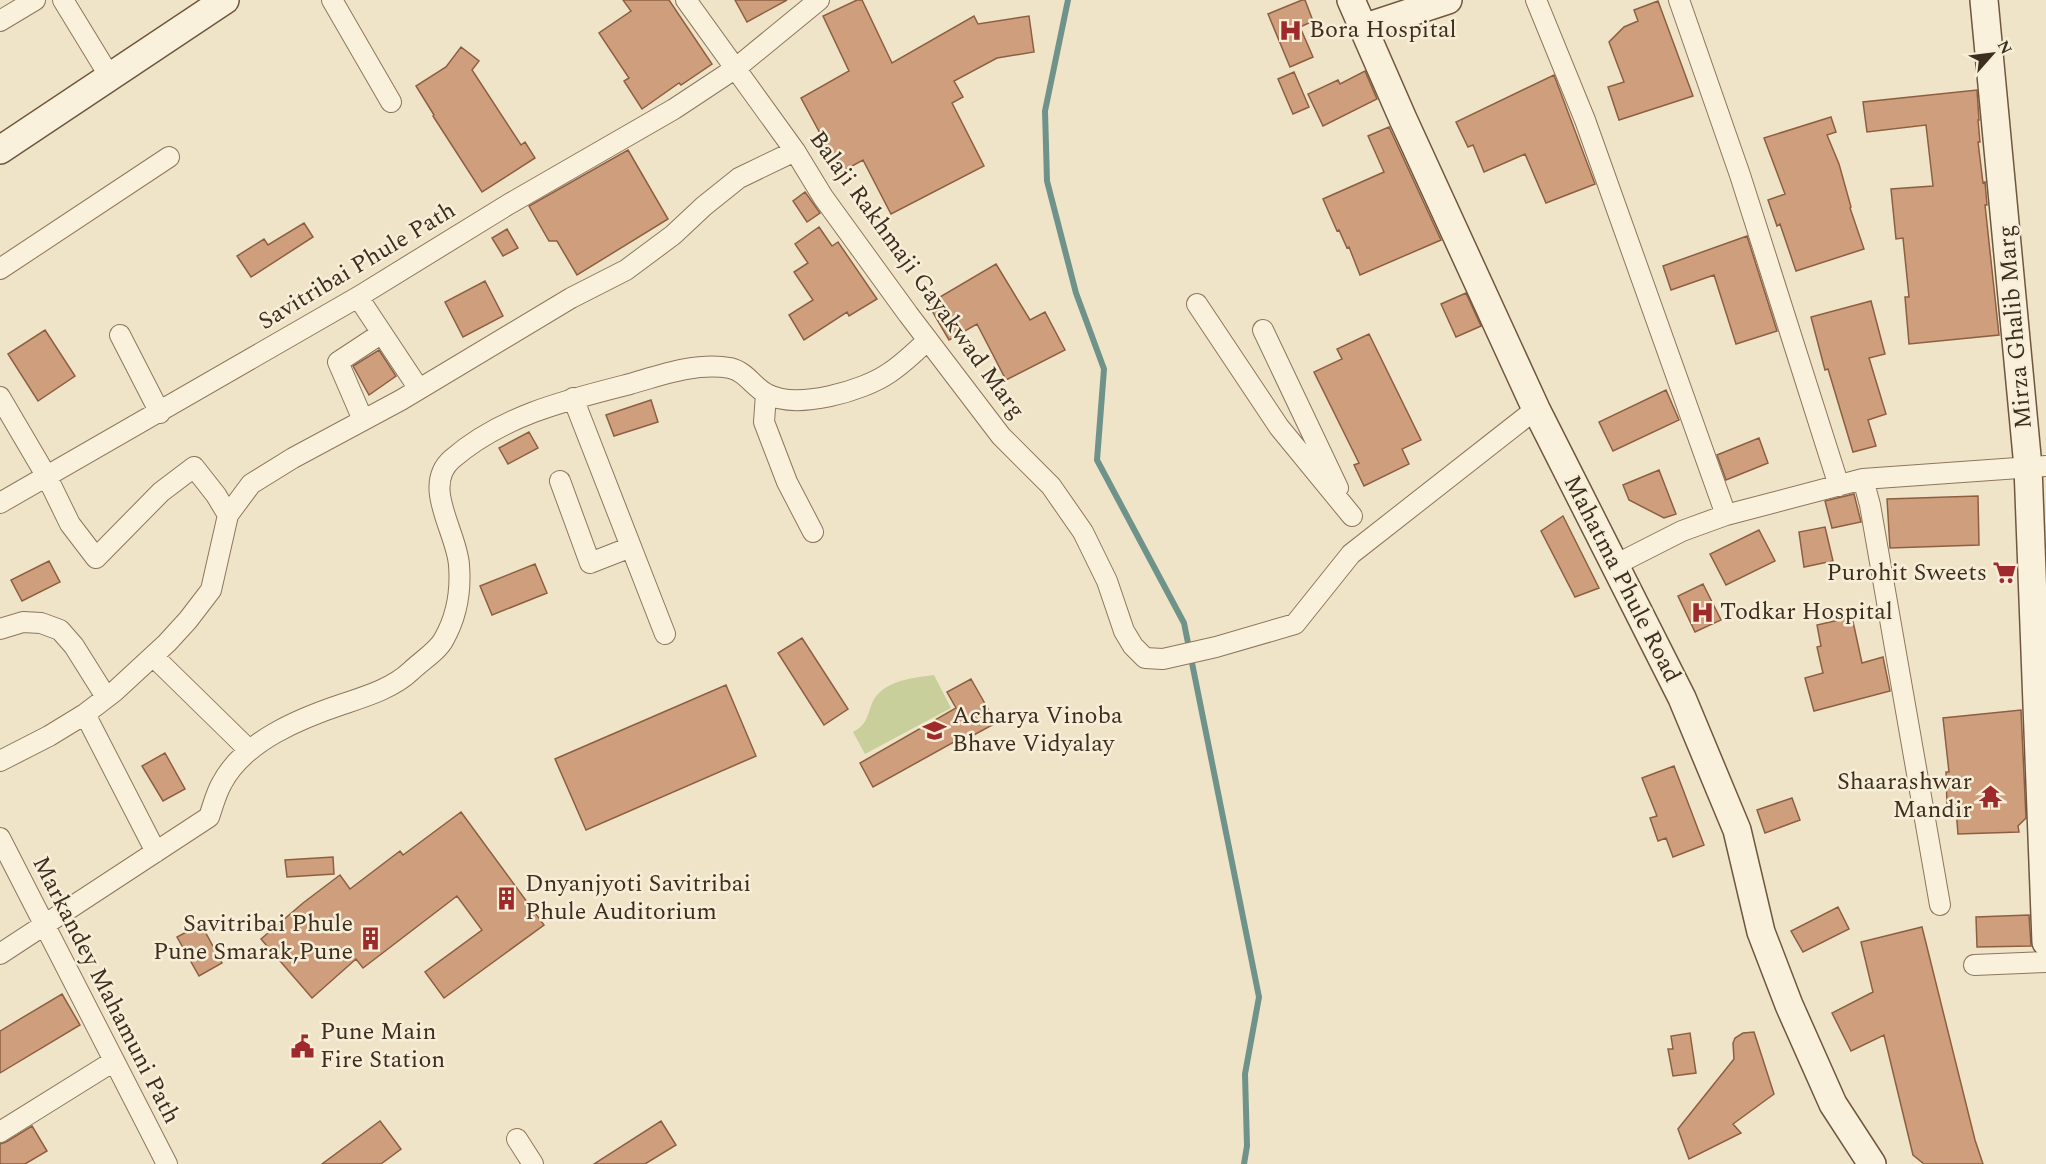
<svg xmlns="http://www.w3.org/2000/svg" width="2046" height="1164" viewBox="0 0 2046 1164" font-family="Spectral,serif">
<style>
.green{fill:#c9cf9b}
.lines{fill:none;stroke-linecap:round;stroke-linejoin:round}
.stream{stroke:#6f938a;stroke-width:6}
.building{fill:#cf9f7d;stroke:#8d5f41;stroke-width:1.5}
.street-casing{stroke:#8d765c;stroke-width:22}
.secondary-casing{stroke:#6f573f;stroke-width:30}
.street{stroke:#faf1dc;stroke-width:20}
.secondary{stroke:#faf1dc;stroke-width:27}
.labels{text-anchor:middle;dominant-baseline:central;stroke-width:5;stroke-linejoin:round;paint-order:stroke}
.poi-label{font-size:24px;fill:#3d2e20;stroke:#f7eed8;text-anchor:start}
.street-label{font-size:24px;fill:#3d2e20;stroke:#f7eed8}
</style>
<rect width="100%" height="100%" fill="#f0e4c8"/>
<path class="green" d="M934,675L951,708L865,754L853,732C873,722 866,705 879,693C894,679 914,678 934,675Z"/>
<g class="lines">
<path class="stream" d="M1068,0L1045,111L1047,181L1076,293L1104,369L1097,460L1184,623L1259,997L1245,1074L1247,1146L1244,1164"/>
</g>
<path class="building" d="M623,0H669L712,64L681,85L679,83L642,109L624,81L629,78L599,33L631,11Z
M735,0H787L747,22Z
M857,0H862L892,63L974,16L978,24L1029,16L1034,52L997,58L954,81L963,97L952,103L984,166L891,214L863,160L841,172L801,98L849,71L823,16Z
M1302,0H1305L1313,21L1300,27L1313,57L1290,67L1268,14Z
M1658,1L1693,96L1619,120L1608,87L1624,82L1609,42L1624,27L1638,21L1634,10Z
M461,47L479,61L472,70L521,145L525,142L535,158L482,192L433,116L434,115L416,86L446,67Z
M1365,71L1377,99L1323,126L1308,94L1338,80L1340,84Z
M1294,72L1309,107L1293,114L1278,79Z
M1554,75L1595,184L1546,203L1525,154L1484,172L1473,145L1468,147L1456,122Z
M1977,90L1979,120H1978L1980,142H1978L1983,183L1985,182L1987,205H1985L1999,335L1909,344L1905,297H1909L1903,238L1896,239L1891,189L1933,186L1926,125L1867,132L1863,102Z
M1831,117L1836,132L1827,135L1839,164L1851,207L1850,208L1864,249L1796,271L1780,224L1777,226L1768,200L1785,194L1764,138Z
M1389,127L1441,240L1360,275L1349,247L1347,248L1339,230L1337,231L1323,199L1384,172L1368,136Z
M628,150L668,219L577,275L557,241H549L529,206Z
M805,192L820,213L807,222L793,201Z
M304,223L313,237L251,277L237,256L264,239L268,245Z
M819,227L832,246L838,242L877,299L849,316L847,312L804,340L789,315L813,300L794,272L808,263L795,244Z
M507,229L518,248L503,256L492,238Z
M1747,236L1777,331L1736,344L1714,275L1671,290L1663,266Z
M996,264L1030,320L1045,312L1065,350L1006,380L977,324L949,340L928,304Z
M485,281L503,316L463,337L445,302Z
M1466,293L1481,326L1456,337L1441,304Z
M1871,301L1885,354L1869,358L1886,414L1868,420L1876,446L1853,452L1828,369L1825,370L1811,317Z
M45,330L75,376L38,401L8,354Z
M1369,334L1421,440L1402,449L1409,464L1364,486L1354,465L1359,463L1314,372L1342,359L1337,349Z
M379,350L396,376L369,395L353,366Z
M1666,390L1679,420L1613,451L1599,422Z
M651,400L658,422L614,436L606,415Z
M529,432L538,448L508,464L499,448Z
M1759,438L1768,463L1726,480L1717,455Z
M1659,470L1676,514L1664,518L1629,500L1623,485Z
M1854,494L1861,522L1832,528L1825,501Z
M1978,496L1979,545L1890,548L1887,499Z
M1563,516L1599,588L1575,597L1541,531Z
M1825,527L1833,561L1804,567L1799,532Z
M1759,530L1775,561L1726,585L1710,554Z
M49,561L60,582L22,601L11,580Z
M535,564L547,593L492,615L480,586Z
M1703,584L1721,620L1695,632L1678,596Z
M1852,617L1862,663L1883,657L1890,691L1814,711L1805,678L1823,673L1817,647L1821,646L1817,625Z
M802,638L848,709L824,725L778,653Z
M971,679L996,723L972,736L970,733L873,787L860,763L956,708L947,692Z
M726,685L756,756L586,830L555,759Z
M2021,710L2026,818L2018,826L2019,832L1958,834L1956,809L1947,806L1946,772H1949L1943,718Z
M165,753L185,789L163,801L142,766Z
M1674,766L1704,845L1673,857L1666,838L1658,841L1650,818L1657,816L1642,778Z
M1792,798L1800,820L1765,833L1757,810Z
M461,812L544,925L444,998L425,972L482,930L457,896L363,968L356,959L312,998L261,939L303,903L340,875L350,889L400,851L403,855Z
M333,857L334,874L287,877L285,860Z
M1838,907L1849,929L1803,952L1791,931Z
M2029,915L2031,946L1977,947L1976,917Z
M201,924L222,963L199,976L177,937Z
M1922,927L1975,1140L1983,1164H1924L1913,1155L1884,1035L1851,1051L1832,1013L1873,992L1861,942Z
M62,994L80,1025L0,1073V1031Z
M1754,1032L1774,1094L1733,1124L1741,1133L1689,1159L1678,1129L1734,1059L1733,1043L1735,1038L1743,1033Z
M1690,1033L1696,1073L1673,1076L1668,1049H1673L1671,1036Z
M380,1121L401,1149L381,1164H322Z
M661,1121L676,1145L645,1164H594Z
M32,1126L47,1151L25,1164H0V1144L6,1142Z"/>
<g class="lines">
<defs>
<path id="street" d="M63,0L110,77
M332,0L391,102
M686,0L795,151L823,197L908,314L1001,436L1051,486L1083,532L1107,581L1124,631L1133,646L1145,658L1163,659L1216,647L1295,624L1351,554L1536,409
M1536,0L1585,120L1726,515
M1679,0L1740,175L1839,486
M0,21L35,0
M0,269L169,157
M358,297L419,389
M1197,304L1279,427L1352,516
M1263,330L1338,488
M120,335L160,413
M766,394L764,422L787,482L813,532
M0,397L47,477L70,524L96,558L161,492L194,467L216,495L228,515
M573,398L665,634
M363,420L338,362L382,333
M1863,479L1870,505L1940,905
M560,481L590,563L631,547
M0,503L358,297L509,204L674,109L736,68L819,0
M1615,565L1682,531L1726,515L1863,479L2046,466
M0,629L23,622L41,623L60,630L74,646L106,697
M153,656L249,750
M85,714L156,852
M0,761L49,736L85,714L115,691L167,643L188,620L211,590L228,515L251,484L293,458L401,400L571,298L626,270L673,235L704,206L739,178L795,151
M0,838L167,1164
M0,954L209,817C213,806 216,793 222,783C244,741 301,718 343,704C367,696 393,688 411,671C421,661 438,651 444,639C457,616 461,590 459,565C457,532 421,486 452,459C503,415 567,400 630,384C661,375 697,362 730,368C747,372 753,387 767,394C797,410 863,391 889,373C903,364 916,351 928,340
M1974,965L2046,962
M0,1132L114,1061
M517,1139L533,1164"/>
<path id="secondary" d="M1351,0L1403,119L1536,409L1682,698L1737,830L1761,932L1789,1005L1833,1104L1872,1164
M1984,0L2028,467L2046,942
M1363,28L1448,0
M0,150L225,0"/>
</defs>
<use href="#street" class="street-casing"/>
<use href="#secondary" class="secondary-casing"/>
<use href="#street" class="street"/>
<use href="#secondary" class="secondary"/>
</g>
<defs>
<symbol id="hospital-bare" viewBox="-9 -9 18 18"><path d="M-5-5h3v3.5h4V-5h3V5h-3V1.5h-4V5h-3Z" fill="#9e2a2b" stroke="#f7eed8" stroke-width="2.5" paint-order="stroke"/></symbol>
<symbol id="supermarket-bare" viewBox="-9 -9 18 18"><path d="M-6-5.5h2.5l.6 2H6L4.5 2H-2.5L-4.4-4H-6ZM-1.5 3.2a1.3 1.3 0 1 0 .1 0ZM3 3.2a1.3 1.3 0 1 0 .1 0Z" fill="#9e2a2b" stroke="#f7eed8" stroke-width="2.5" paint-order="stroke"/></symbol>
<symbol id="school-bare" viewBox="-9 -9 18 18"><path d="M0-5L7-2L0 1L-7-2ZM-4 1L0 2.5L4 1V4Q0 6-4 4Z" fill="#9e2a2b" stroke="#f7eed8" stroke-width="2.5" paint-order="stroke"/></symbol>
<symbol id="temple-bare" viewBox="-9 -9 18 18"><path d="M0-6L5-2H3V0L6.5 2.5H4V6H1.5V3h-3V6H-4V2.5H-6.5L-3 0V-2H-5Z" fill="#9e2a2b" stroke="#f7eed8" stroke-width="2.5" paint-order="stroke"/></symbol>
<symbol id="building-bare" viewBox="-9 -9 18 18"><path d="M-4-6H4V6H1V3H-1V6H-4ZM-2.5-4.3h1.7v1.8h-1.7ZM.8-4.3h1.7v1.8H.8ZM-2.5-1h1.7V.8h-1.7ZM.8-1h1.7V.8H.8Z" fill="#9e2a2b" stroke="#f7eed8" stroke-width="2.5" paint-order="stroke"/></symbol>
<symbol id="civic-bare" viewBox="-9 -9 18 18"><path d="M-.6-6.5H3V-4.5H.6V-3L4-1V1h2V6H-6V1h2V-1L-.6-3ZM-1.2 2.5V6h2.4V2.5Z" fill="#9e2a2b" stroke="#f7eed8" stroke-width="2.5" paint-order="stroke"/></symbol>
</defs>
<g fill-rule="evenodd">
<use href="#hospital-bare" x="1274" y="14" width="33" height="33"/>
<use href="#supermarket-bare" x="1988" y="556" width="33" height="33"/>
<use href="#hospital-bare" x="1686" y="596" width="33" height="33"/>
<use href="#school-bare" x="918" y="714" width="33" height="33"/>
<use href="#temple-bare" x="1974" y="780" width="33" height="33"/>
<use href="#building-bare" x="490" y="882" width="33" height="33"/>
<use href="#building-bare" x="354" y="922" width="33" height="33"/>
<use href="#civic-bare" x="286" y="1030" width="33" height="33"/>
</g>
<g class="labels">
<g class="poi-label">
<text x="1309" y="30">Bora Hospital</text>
<text x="1987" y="573" text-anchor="end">Purohit Sweets</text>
<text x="1720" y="612">Todkar Hospital</text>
<text x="952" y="716">Acharya Vinoba<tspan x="952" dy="28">Bhave Vidyalay</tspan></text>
<text x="1972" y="782" text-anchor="end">Shaarashwar<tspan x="1972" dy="28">Mandir</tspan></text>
<text x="525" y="884">Dnyanjyoti Savitribai<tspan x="525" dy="28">Phule Auditorium</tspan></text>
<text x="353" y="924" text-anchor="end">Savitribai Phule<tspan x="353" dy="28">Pune Smarak,Pune</tspan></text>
<text x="320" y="1032">Pune Main<tspan x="320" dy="28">Fire Station</tspan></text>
</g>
<g class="street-label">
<text transform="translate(357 266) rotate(-31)">Savitribai Phule Path</text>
<text transform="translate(917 275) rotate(54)">Balaji Rakhmaji Gayakwad Marg</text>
<text transform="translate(2015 327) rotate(-95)">Mirza Ghalib Marg</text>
<text transform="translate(1622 579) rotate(63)">Mahatma Phule Road</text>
<text transform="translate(106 990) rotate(63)">Markandey Mahamuni Path</text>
</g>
</g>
<g transform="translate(1992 54) rotate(62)" stroke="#f7eed8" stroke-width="4.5" paint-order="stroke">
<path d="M0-4.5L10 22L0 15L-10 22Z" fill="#3d2e20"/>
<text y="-9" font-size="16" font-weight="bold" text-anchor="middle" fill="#3d2e20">N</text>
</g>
</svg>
